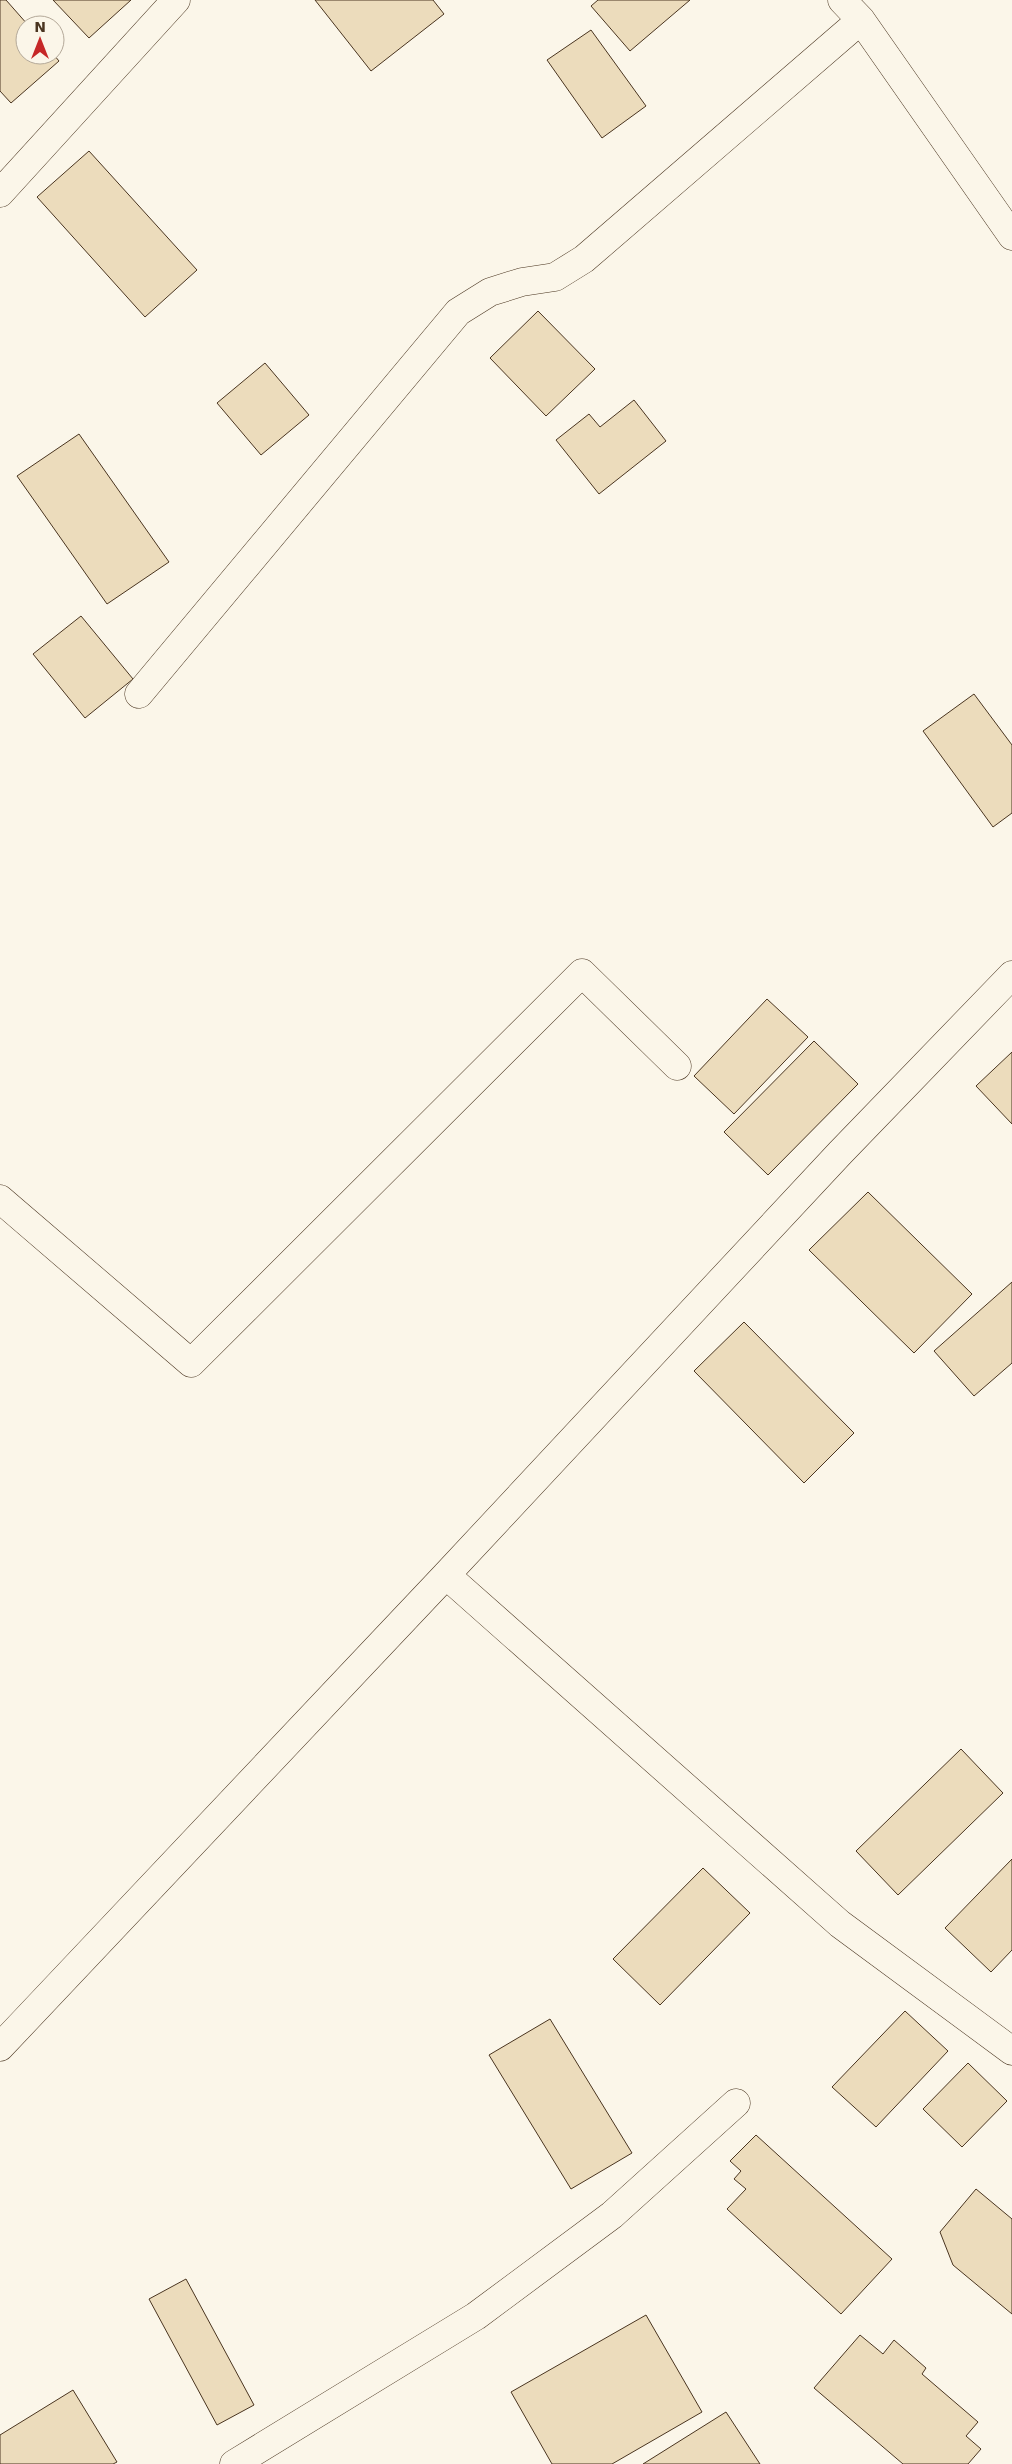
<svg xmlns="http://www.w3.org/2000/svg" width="1012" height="2464" viewBox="0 0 1012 2464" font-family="'DejaVu Sans',sans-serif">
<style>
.building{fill:#ecdcbc;stroke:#4a3520}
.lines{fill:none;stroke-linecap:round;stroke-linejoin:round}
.minor-casing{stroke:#4a3520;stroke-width:29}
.minor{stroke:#fbf6e9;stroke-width:28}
</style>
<rect width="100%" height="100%" fill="#fbf6e9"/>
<path class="building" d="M0,0H6L28,25H25V55H54L59,61L11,103L0,91Z
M53,0H131L89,38Z
M315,0H433L444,14L371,71Z
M598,0H690L630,51L591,6Z
M591,30L646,106L602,138L547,60Z
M89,151L197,270L145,317L37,197Z
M538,311L595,369L546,416L490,358Z
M265,363L309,415L261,455L217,403Z
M634,400L666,441L599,494L556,440L589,414L600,427Z
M79,434L169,562L107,604L17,476Z
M81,616L133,679L85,718L33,654Z
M974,694L1012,745V813L993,827L923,731Z
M767,999L808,1037L734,1114L694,1076Z
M814,1041L858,1084L768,1175L724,1132Z
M1012,1052V1124L976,1086Z
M868,1192L972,1294L914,1353L809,1250Z
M1012,1282V1363L974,1396L934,1351Z
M744,1322L854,1433L804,1483L694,1371Z
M961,1749L1003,1793L898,1895L856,1851Z
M1012,1859V1950L991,1972L945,1928Z
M703,1868L750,1913L660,2005L613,1959Z
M905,2011L948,2051L876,2127L832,2087Z
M550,2019L632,2153L571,2189L489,2055Z
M968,2063L1007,2101L962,2147L923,2109Z
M756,2135L892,2259L841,2314L727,2209L746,2189L734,2179L741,2171L730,2161Z
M976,2189L1012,2219V2314L953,2265L940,2232Z
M186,2279L254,2405L217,2425L149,2299Z
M646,2315L702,2412L612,2464H552L511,2392Z
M860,2335L883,2354L894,2340L926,2368L922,2374L978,2422L966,2436L981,2449L968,2464H903L814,2388Z
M73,2390L117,2462L113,2464H0V2435Z
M726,2412L760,2464H643Z"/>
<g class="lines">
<defs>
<path id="minor" d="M842,0L861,20L1012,236
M0,193L176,0
M139,694L458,312L490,292L522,282L555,277L584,259L861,20
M0,1199L191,1363L582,973L677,1066
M446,1575L840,1924L1012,2051
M0,2047L446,1575L840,1153L1012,975
M234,2464L476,2316L612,2215L736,2103"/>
</defs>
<use href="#minor" class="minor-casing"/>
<use href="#minor" class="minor"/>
</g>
<g transform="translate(40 40)"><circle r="24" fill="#fbf6e9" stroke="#b4a999"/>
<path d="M0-4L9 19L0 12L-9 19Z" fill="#c62828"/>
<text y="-8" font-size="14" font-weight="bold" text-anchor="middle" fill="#4a3520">N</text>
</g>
</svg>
